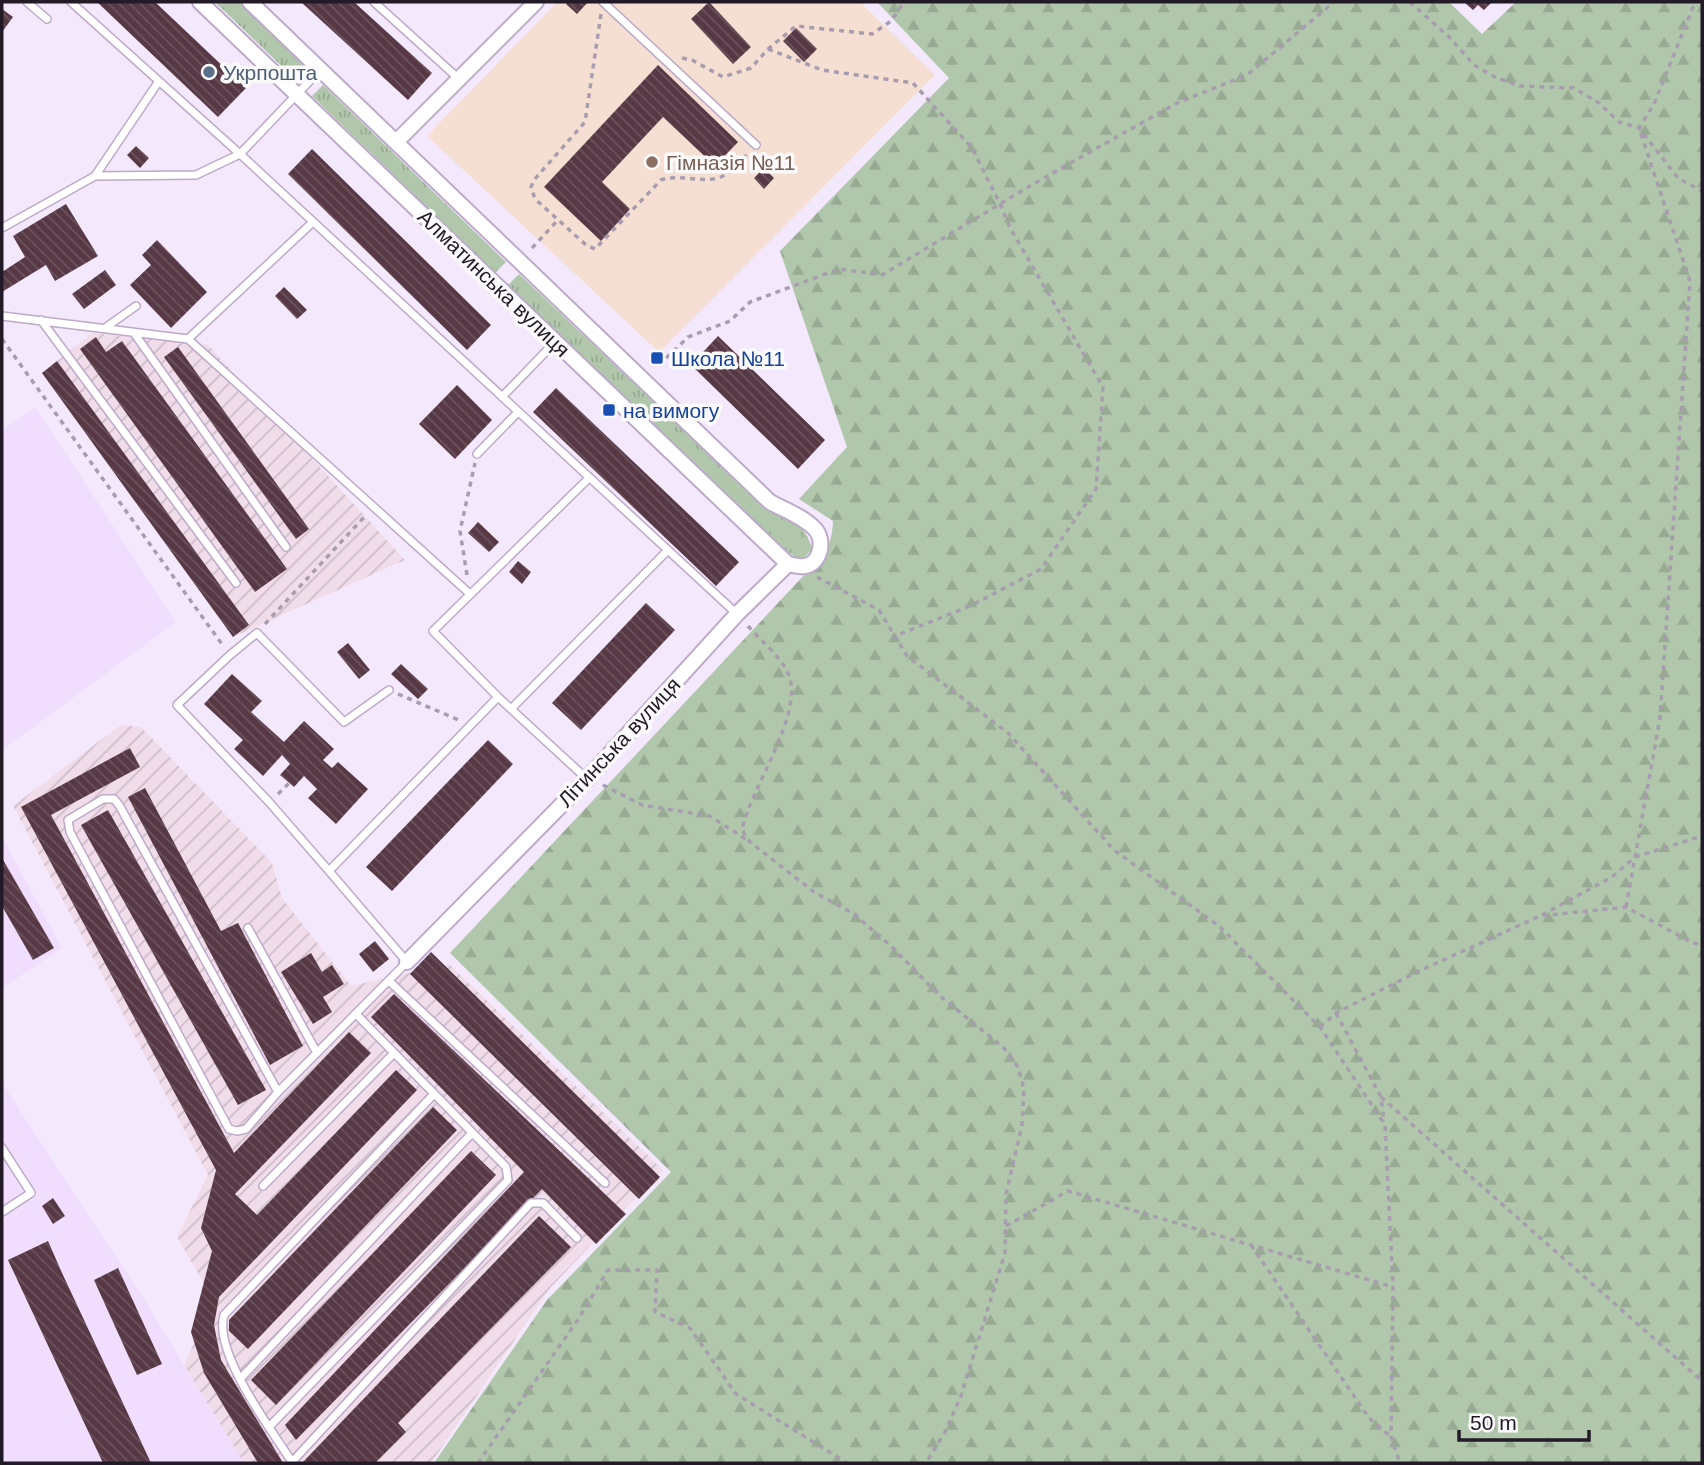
<svg xmlns="http://www.w3.org/2000/svg" width="1704" height="1465" viewBox="0 0 1704 1465" font-family="Helvetica,sans-serif">
<style>
.built{fill:#f1defe}
.industrial{fill:url(#industrial-furrows)}
.education{fill:#f5ded2}
.grass{fill:url(#grass-tufts)}
.forest{fill:url(#forest-firs)}
.building{fill:url(#building-back-hatch)}
.lines{fill:none;stroke-linecap:round;stroke-linejoin:round}
.lane-casing{stroke:#bdaac9;stroke-width:10}
.street-casing{stroke:#bdaac9;stroke-width:18}
.path{stroke:#a89dae;stroke-width:3.5;stroke-dasharray:5 5;stroke-linecap:butt}
.lane{stroke:#fff;stroke-width:7}
.street{stroke:#fff;stroke-width:14}
.service-dot{fill:#5c6f8a;stroke:#fafafa;stroke-width:2.5}
.education-dot{fill:#8d6e63;stroke:#fafafa;stroke-width:2.5}
.transit-dot{fill:#1a4fb4;stroke:#fafafa;stroke-width:2.5}
.labels{text-anchor:middle;dominant-baseline:central;stroke-width:7;stroke-linejoin:round;paint-order:stroke}
.service-label{font-size:21px;fill:#4e5e75;stroke:#fafafa;text-anchor:start}
.education-label{font-size:21px;fill:#785e54;stroke:#fafafa;text-anchor:start}
.street-label{font-size:21px;fill:#221b27;stroke:#fafafa}
.transit-label{font-size:21px;fill:#164399;stroke:#fafafa;text-anchor:start}
</style>
<defs>
<pattern id="industrial-furrows" width="10" height="10" patternUnits="userSpaceOnUse" patternTransform="scale(1.75)"><rect width="10" height="10" fill="#f1dcea"/><path d="M-1 1l2-2M0 10L10 0M9 11l2-2" fill="none" stroke="#cebcc9"/></pattern>
<pattern id="grass-tufts" width="24" height="20" patternUnits="userSpaceOnUse" patternTransform="scale(1.75)"><rect width="24" height="20" fill="#b1c7ab"/><path d="M3 7l-1-3M5 7V3M7 7l1-3M15 17l-1-3M17 17v-4M19 17l1-3" fill="none" stroke="#98aa93"/></pattern>
<pattern id="forest-firs" width="22" height="20" patternUnits="userSpaceOnUse" patternTransform="scale(1.75)"><rect width="22" height="20" fill="#b1c7ab"/><path d="M5 1l3.5 6h-7zM16 11l3.5 6h-7z" fill="#98aa93"/></pattern>
<pattern id="building-back-hatch" width="6" height="6" patternUnits="userSpaceOnUse" patternTransform="scale(1.75)"><rect width="6" height="6" fill="#573945"/><path d="M-1 5l2 2M0 0l6 6M5-1l2 2" fill="none" stroke="#6b535d"/></pattern>
</defs>
<rect width="100%" height="100%" fill="#f4e8fc"/>
<path class="built" d="M35,407L176,622L2,750V430Z
M2,837L62,948L2,988Z
M2,1083L144,1299L244,1463H2Z"/>
<path class="industrial" d="M92,333L208,345L405,560L233,637L42,373Z
M121,725L141,727L272,863L282,898L351,986L449,964L663,1170L550,1288L431,1463H244L184,1365L214,1301L177,1237L208,1175L13,806Z"/>
<path class="education" d="M557,2H860L935,75L659,352L427,136Z"/>
<path class="grass" d="M215,2H240L310,70L298,82Z
M323,85L506,262L495,273L312,96Z
M519,274L765,508C787,519 806,523 812,549L804,558L795,557L749,522L507,286Z"/>
<path class="forest" d="M877,2H1449L1482,34L1516,2H1702V1463H434L547,1300L671,1172L450,953L807,572C826,558 832,543 833,521L799,499L847,447L780,251L949,78Z"/>
<path class="building" d="M97,2H155L246,88L218,117Z
M301,2H354L432,73L408,100Z
M568,2H588L577,14L566,4Z
M709,2L751,47L733,64L691,19Z
M1464,2H1492L1484,10L1478,5L1473,10Z
M2,9L13,17L2,32Z
M796,28L817,49L804,62L783,41Z
M658,65L738,142L715,166L663,117L602,182L630,209L601,241L544,187Z
M136,146L149,158L140,168L127,155Z
M312,149L491,325L467,350L288,174Z
M764,168L774,178L764,189L754,178Z
M66,204L98,256L55,281L46,265L2,292V272L25,257L13,236Z
M157,240L207,292L171,328L130,285L151,265L142,255Z
M105,270L116,285L84,309L72,294Z
M284,287L307,310L297,319L275,296Z
M718,336L825,440L798,469L691,365Z
M96,337L106,352L122,341L287,569L255,592L80,349Z
M178,347L309,529L296,539L164,357Z
M57,361L249,625L233,637L42,373Z
M457,385L492,420L455,459L419,424Z
M556,388L739,562L716,586L533,412Z
M478,522L499,542L489,552L468,533Z
M518,561L531,572L522,584L509,572Z
M646,603L675,630L581,730L552,703Z
M348,643L370,670L359,679L337,652Z
M401,664L428,689L418,699L391,674Z
M232,674L262,701L251,712L284,742L304,721L334,749L323,760L332,768L338,762L368,789L336,824L308,798L317,789L304,776L294,787L280,775L290,764L282,755L263,776L234,749L243,740L204,704Z
M488,740L513,764L392,891L366,867Z
M130,748L140,767L51,815L234,1153L349,1032L371,1053L235,1194L257,1215L396,1070L417,1090L219,1297L214,1325L221,1360L283,1463H258L204,1373L191,1332L212,1251L201,1228L216,1170L21,807Z
M145,788L221,931L238,923L303,1046L270,1065L128,797Z
M108,810L266,1090L238,1105L81,825Z
M2,858L54,948L33,960L2,906Z
M375,941L389,959L373,972L359,954Z
M431,952L660,1177L639,1199L410,974Z
M311,953L322,972L332,965L344,984L323,997L332,1012L313,1024L281,972Z
M394,994L626,1214L596,1244L542,1189L296,1440L285,1425L524,1172L371,1017Z
M433,1107L457,1130L248,1349L229,1331V1320Z
M471,1151L496,1175L276,1405L251,1380Z
M53,1198L65,1216L53,1224L42,1206Z
M539,1216L571,1247L398,1423L406,1432L375,1463H305L303,1462Z
M48,1241L62,1273L151,1463H103L8,1260Z
M118,1268L162,1364L137,1375L94,1280Z"/>
<g class="lines">
<defs>
<path id="lane" d="M27,2L47,19
M71,2L240,154L737,614
M374,2L459,79
M603,2L756,145
M95,176L196,175L240,154L320,70
M2,228L95,176L159,81
M2,316L188,339L313,222
M41,320L236,583
M105,328L136,306
M134,333L286,547
M188,339L470,594
M502,397L555,342
M477,454L518,412
M498,697L587,779
M511,709L668,550
M329,871L269,802L177,705L230,655L257,633L344,722L389,690
M248,928L317,1053
M389,981L605,1183
M278,1092L119,805L114,799H103L68,820L70,832L229,1129L237,1131L246,1129L278,1092L407,962L329,871L498,697L433,631L589,478
M434,1094L224,1315C213,1353 271,1429 292,1462L531,1203H543L577,1238
M2,1148L31,1193L2,1212
M263,1186L394,1053
M240,1379L472,1133
M270,1426L508,1180L506,1167L356,1014"/>
<path id="street" d="M200,2L788,564
M250,2L770,502C785,510 804,517 815,529C825,540 821,563 805,566C800,567 793,565 788,564
M397,141L536,2
M407,962L587,779L737,614L788,564"/>
</defs>
<use href="#lane" class="lane-casing"/>
<use href="#street" class="street-casing"/>
<path class="path" d="M1410,2L1449,37L1474,65L1495,77L1520,86L1574,88L1599,103L1619,122L1639,128L1678,178L1702,191
M601,14L585,122L534,180L531,187L535,199L586,245L595,249L661,180C681,173 704,185 723,176C733,172 741,161 748,153
M768,49L822,70L913,83L972,148L1000,204L1010,228L1103,387L1096,489L1041,569L970,606L895,636
M682,58L692,60L723,77L751,68L768,49L796,26L872,34L891,21L904,2
M532,248L558,220
M2,339L224,647
M659,365L688,337L730,321L750,302L839,269L882,275L1028,187L1177,103L1247,75L1334,2
M467,575L460,531L475,463
M817,577L879,610L907,656L1008,733L1114,850L1219,926L1320,1027L1385,1125L1393,1287L1391,1437L1400,1463
M265,624L367,514
M748,626C760,640 778,654 787,671C808,710 749,790 742,830L750,842L814,892L854,914L891,946L939,995L1004,1048L1018,1067L1024,1089L1022,1125L1006,1194L1005,1253L961,1396L945,1432L926,1463
M398,694L461,721
M603,785L642,805L710,816L747,840
M278,794L289,783
M1626,907L1660,718L1690,281L1639,128L1654,104L1695,2
M1542,915L1612,877L1635,857L1702,836
M1336,1013L1381,1097L1384,1122
M1320,1027L1336,1013L1419,971L1540,916L1626,907L1693,943L1702,945
M1381,1097L1702,1381
M1006,1226L1068,1191L1393,1287
M1251,1245L1369,1418L1391,1437
M478,1463L579,1318L608,1270H657L655,1312L690,1328L736,1394L847,1463"/>
<use href="#lane" class="lane"/>
<use href="#street" class="street"/>
</g>
<circle class="service-dot" cx="209" cy="72" r="7"/>
<circle class="education-dot" cx="652" cy="162" r="7"/>
<g class="transit-dot">
<rect x="650" y="351" width="14" height="14" rx="3.5"/>
<rect x="602" y="403" width="14" height="14" rx="3.5"/>
</g>
<g class="labels">
<g class="service-label">
<text x="223" y="72">Укрпошта</text>
</g>
<g class="education-label">
<text x="666" y="162">Гімназія №11</text>
</g>
<g class="street-label">
<text transform="translate(494 283) rotate(44)">Алматинська вулиця</text>
<text transform="translate(619 742) rotate(-47)">Літинська вулиця</text>
</g>
<g class="transit-label">
<text x="671" y="358">Школа №11</text>
<text x="623" y="410">на вимогу</text>
</g>
</g>
<rect width="1704" height="1465" fill="none" stroke="#221b27" stroke-width="7"/>
<path d="M1459 1430v10h130v-10" fill="none" stroke="#221b27" stroke-width="3.5"/>
<text x="1470" y="1430" font-size="21" fill="#221b27" stroke="#fafafa" stroke-width="5" paint-order="stroke">50 m</text>
</svg>
